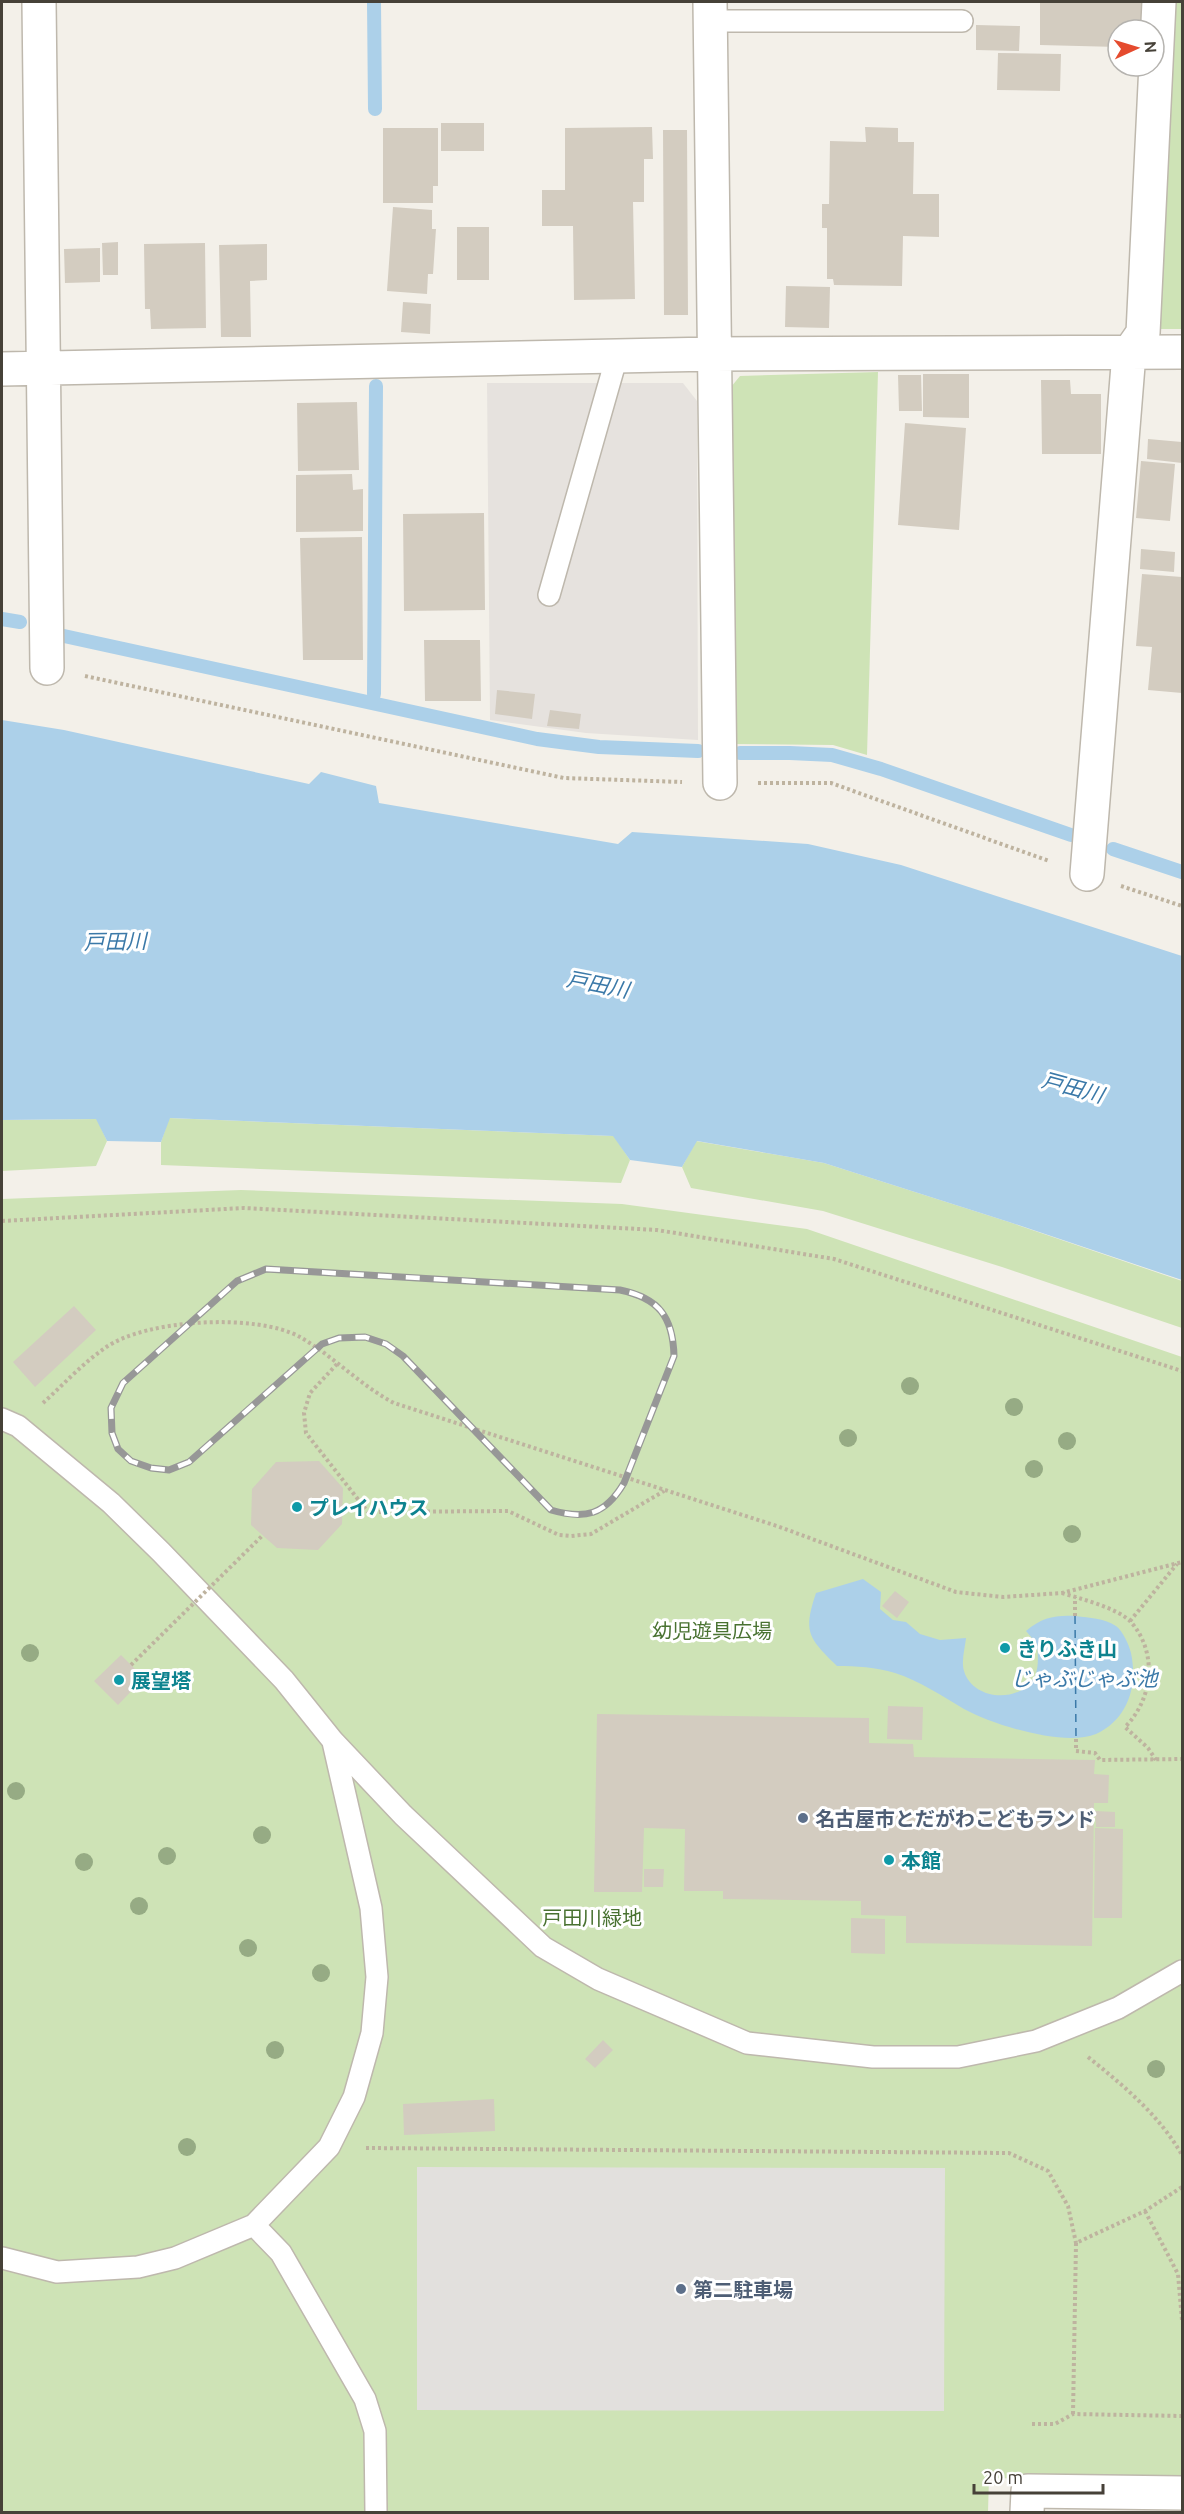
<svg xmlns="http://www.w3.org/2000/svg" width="1184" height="2514" viewBox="0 0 1184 2514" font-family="Ubuntu,'Noto Sans JP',sans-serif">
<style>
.industrial{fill:#e6e2de}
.green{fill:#cee3b6}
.parking{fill:#e2e0dd}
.water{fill:#acd0e9}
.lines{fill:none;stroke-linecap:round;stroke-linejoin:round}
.stream{stroke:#acd0e9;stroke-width:14}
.ferry{stroke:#3b79a8;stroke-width:1.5;stroke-dasharray:8 6;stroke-linecap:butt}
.building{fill:#d3ccc0}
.service-casing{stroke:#beb8ad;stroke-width:24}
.minor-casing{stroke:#beb8ad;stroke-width:36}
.path{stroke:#beb39f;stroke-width:4;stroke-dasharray:3 3;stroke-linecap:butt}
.service{stroke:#fff;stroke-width:21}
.minor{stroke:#fff;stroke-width:33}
.rail-casing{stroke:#979797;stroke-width:7}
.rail{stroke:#fff;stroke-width:4.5;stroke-dasharray:14;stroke-linecap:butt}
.path-bridge{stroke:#beb39f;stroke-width:4;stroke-dasharray:3 3;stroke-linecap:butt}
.tree{fill:#96ab84}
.culture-dot{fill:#0f9aa8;stroke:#fff;stroke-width:2}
.service-dot{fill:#5c6f8a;stroke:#fff;stroke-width:2}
.labels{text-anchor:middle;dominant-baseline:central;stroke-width:6;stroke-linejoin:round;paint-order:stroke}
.culture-label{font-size:20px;font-weight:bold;fill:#0d838f;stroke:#fff;text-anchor:start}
.park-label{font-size:20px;fill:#497231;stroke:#fff}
.service-label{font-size:20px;font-weight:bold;fill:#4e5e75;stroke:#fff;text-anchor:start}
.water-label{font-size:21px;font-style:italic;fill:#3b79a8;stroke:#fff}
</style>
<rect width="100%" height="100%" fill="#f3f0e9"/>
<path class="industrial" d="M487,383H683L697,401L698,740L586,733L490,720Z"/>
<path class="green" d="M1171,2H1182V329H1157Z
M878,372L867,755L833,745L732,744L731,387L740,376Z
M169,1118L614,1136L630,1160L621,1183L161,1165V1142Z
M97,1119L107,1141L96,1166L2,1171V1120Z
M696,1141L824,1163L1009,1222L1182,1281V1328L1002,1267L823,1211L691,1188L682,1167Z
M241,1190L622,1204L807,1229L1182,1357V2481L989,2478L988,2512H2V1199Z"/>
<path class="parking" d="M417,2167L945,2168L944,2411L417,2410Z"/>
<path class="water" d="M2,720L64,730L309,784L321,772L376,786L379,803L618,844L632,832L808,844L901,865L1182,956V1280L1009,1222L824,1163L697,1141L682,1167L630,1160L613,1136L170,1118L161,1142L107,1141L96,1119L2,1120Z
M863,1579L881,1592L880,1609L893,1620L906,1622L920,1634L940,1640L966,1638C965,1648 961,1661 964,1671C973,1701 1021,1704 1035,1676C1039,1667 1038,1654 1037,1644L1026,1631C1043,1617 1055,1615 1076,1616C1090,1618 1103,1618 1116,1626C1123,1631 1129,1645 1131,1653C1138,1686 1128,1719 1096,1734C1064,1747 993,1725 964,1709C942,1696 920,1681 895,1673C876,1667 856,1666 837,1666C808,1638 803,1632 816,1593Z"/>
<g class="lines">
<path class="stream" d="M374,2L375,109
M2,619L20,622
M64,636L537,739L599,747L698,751
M374,694L376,386
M740,753H790L832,755L881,769L1071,835
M1113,849L1182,872"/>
<path class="ferry" d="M1075,1616L1076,1739"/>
</g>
<path class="building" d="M1040,2H1148V30H1118V47L1040,45Z
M976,25L1020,26L1019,51L976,50Z
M998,53L1061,54L1060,91L997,90Z
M441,123H484V151H441Z
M652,127L653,159H644V202H633L635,299L574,300L573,226H542V190H565V128Z
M865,127L898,128V142H914L913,194H939V237L903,236L902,286L834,285L833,279H827V228H822V204H829L830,141L866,142Z
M383,128H438V186H433V203H383Z
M663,130H687L688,315H664Z
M393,207L432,210V229H436L433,274H428L427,294L387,291Z
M457,227H489V280H457Z
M118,242V275H103L102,243Z
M205,243L206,328L151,329L150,309H145L144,244Z
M267,244V280L250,281L251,337H221L219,245Z
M100,248V282L65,283L64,249Z
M786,286L830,287L829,328L785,327Z
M403,302L431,304L430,334L401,332Z
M923,374H969V418L923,417Z
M898,375H921L922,411H899Z
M1041,380H1070L1071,394H1101V454H1042Z
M357,402L359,470L298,471L297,403Z
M905,423L966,428L959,530L898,525Z
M1148,439L1182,442V463L1147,459Z
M1141,461L1175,464L1170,521L1136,518Z
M352,474L353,490L363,489V531L296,532V475Z
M484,513L485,610L404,611L403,514Z
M362,537L363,660H303L300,538Z
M1141,549L1175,552L1174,572L1140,569Z
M1142,574L1182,577V693L1148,690L1152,647L1136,646Z
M424,640H480L481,701H425Z
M497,690L535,694L532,719L495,714Z
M550,710L581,714L579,729L547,726Z
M74,1306L96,1330L35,1387L13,1362Z
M319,1461L343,1488L342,1524L318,1550L277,1548L251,1525L252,1489L276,1462Z
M895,1591L909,1602L897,1618L882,1606Z
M121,1655L144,1678L118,1705L94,1681Z
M888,1706L923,1707L922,1740L887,1739Z
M597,1714L869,1718V1743L913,1744L914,1757L1095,1760L1094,1774L1109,1775L1108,1803H1094L1092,1946L906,1943V1916L861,1915V1901L723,1899V1891H684L685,1829L644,1828L642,1892H594Z
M1095,1811L1115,1812V1827H1096Z
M1095,1828L1123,1829L1122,1918H1094Z
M644,1869H664L663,1887H644Z
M851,1918L885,1919V1954L851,1953Z
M603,2040L613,2050L595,2068L585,2059Z
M494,2099L495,2131L404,2135L403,2104Z"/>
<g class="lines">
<defs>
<path id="service" d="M710,21H962
M549,595L617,356
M2,1419L18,1426L111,1503L161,1552L284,1680L333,1741L403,1815L543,1947L598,1979L747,2043L873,2057H958L1036,2041L1118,2008L1182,1971
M254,2225L281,2253L365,2399L375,2431L376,2512
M2,2258L57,2272L138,2267L175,2258L254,2225L329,2147L354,2097L372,2033L377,1977L371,1908L333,1742"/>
<path id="minor" d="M39,2L47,668
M710,2L720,783
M2,369L713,354L1182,352
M1087,874L1129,353L1143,333L1159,2
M1027,2512L1028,2491L1182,2493"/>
</defs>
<use href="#service" class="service-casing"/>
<use href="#minor" class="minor-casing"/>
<path class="path" d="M85,676L564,778L682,782
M758,783H831L1049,861
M1121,886L1182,906
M2,1221L244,1208L657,1230L834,1259L1182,1371
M337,1364L310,1393L304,1413L306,1433L368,1512L508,1511L559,1535L571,1536L591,1534L664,1491
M43,1403C63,1385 83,1363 105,1348C145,1319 257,1313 300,1337C333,1356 360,1385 394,1403L777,1526L956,1592L1003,1597L1062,1593L1182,1562
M1062,1593C1081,1599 1118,1608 1131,1622C1158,1653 1153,1699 1125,1727L1148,1748L1156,1760
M1075,1616V1597
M1130,1621L1177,1564
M1076,1739V1751L1095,1753L1100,1760L1182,1759
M1088,2057C1124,2086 1159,2115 1182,2155
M366,2148L1009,2153L1048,2171L1068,2206L1076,2243
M1145,2211L1178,2274L1182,2320
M1073,2414L1076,2243L1145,2211L1182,2187
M1032,2424H1055L1073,2414L1182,2416"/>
<use href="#service" class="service"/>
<use href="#minor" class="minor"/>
<defs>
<path id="rail" d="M266,1269L620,1290C659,1298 673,1317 674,1356L624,1483C605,1515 585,1520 551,1510L403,1356L386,1344L365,1337L339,1338L322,1344L189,1462L169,1470L151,1468L131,1461L118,1449L112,1433L111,1408L123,1383L237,1281Z"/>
</defs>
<use href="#rail" class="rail-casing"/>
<use href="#rail" class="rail"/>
<path class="path-bridge" d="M131,1665L263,1535"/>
</g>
<g class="tree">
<circle cx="910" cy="1386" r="9"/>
<circle cx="1014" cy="1407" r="9"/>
<circle cx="848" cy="1438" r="9"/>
<circle cx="1067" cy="1441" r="9"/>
<circle cx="1034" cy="1469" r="9"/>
<circle cx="1072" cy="1534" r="9"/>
<circle cx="30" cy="1653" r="9"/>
<circle cx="16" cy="1791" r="9"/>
<circle cx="262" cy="1835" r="9"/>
<circle cx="167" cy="1856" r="9"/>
<circle cx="84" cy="1862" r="9"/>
<circle cx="139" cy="1906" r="9"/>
<circle cx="248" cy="1948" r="9"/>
<circle cx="321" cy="1973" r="9"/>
<circle cx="275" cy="2050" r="9"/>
<circle cx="1156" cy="2069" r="9"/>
<circle cx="187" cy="2147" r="9"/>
</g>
<g class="culture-dot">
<circle cx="297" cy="1507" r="6"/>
<circle cx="1005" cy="1648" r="6"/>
<circle cx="119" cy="1680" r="6"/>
<circle cx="889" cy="1860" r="6"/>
</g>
<g class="service-dot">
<circle cx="803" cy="1818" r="6"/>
<circle cx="681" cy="2289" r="6"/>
</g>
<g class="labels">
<g class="culture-label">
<text x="309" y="1507">プレイハウス</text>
<text x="1017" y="1648">きりふき山</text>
<text x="131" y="1680">展望塔</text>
<text x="901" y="1860">本館</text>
</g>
<g class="park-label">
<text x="712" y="1630">幼児遊具広場</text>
<text x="592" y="1917">戸田川緑地</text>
</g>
<g class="service-label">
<text x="815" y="1818">名古屋市とだがわこどもランド</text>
<text x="693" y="2289">第二駐車場</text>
</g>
<g class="water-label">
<text transform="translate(115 941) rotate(-1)">戸田川</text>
<text transform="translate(598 984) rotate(11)">戸田川</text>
<text transform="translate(1073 1087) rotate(15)">戸田川</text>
<text x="1084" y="1678">じゃぶじゃぶ池</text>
</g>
</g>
<rect width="1184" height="2514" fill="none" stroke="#464138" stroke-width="6"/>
<g transform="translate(1136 48) rotate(86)"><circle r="28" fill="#ffffff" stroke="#b5b3af" stroke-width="1.5"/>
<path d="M0-4.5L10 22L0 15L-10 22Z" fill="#e54b2e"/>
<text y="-9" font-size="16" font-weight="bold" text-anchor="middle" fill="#464138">N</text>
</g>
<path d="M974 2484v9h129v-9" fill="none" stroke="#464138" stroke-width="3"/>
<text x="983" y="2484" font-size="18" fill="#464138" stroke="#ffffff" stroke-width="4.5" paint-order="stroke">20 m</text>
</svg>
